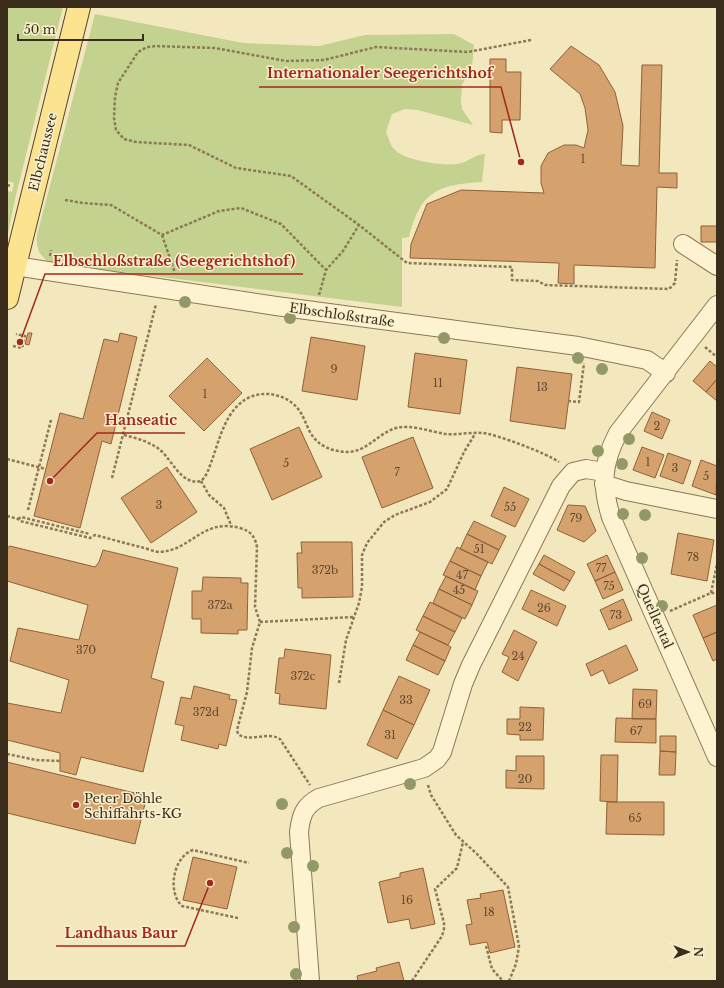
<svg xmlns="http://www.w3.org/2000/svg" width="724" height="988" viewBox="0 0 724 988" font-family="'Libre Baskerville',serif">
<style>
.green{fill:#c4d290}
.building{fill:#d5a26e;stroke:#8f6137}
.lines{fill:none;stroke-linecap:round;stroke-linejoin:round}
.minor-casing{stroke:#8d7754;stroke-width:20}
.major-casing{stroke:#5a4429;stroke-width:24}
.path{stroke:#8d7754;stroke-width:2.5;stroke-dasharray:3 2;stroke-linecap:butt}
.minor{stroke:#fdf3d1;stroke-width:18}
.major{stroke:#fbe390;stroke-width:22}
.tree{fill:#939966}
.poi-dot{fill:#a2281d;stroke:#f9f0cd;stroke-width:1.5}
.labels{text-anchor:middle;dominant-baseline:central;stroke-width:3;stroke-linejoin:round;paint-order:stroke}
.number-label{font-size:11px;fill:#614a30}
.street-label{font-size:13px;fill:#3a2d1b;stroke:#f9f0cd}
.poi-label{font-size:13px;fill:#3a2d1b;stroke:#f9f0cd;text-anchor:start}
.leader{fill:none;stroke:#a2281d;stroke-width:1.5}
.callout-dot{fill:#a2281d;stroke:#f9f0cd;stroke-width:1.5}
.callout-label{font-size:14px;text-anchor:middle;font-weight:bold;fill:#a2281d;stroke:#f9f0cd;stroke-width:3;stroke-linejoin:round;paint-order:stroke}
</style>
<rect width="100%" height="100%" fill="#f3e7bd"/>
<path class="green" d="M7,7H63L16,195L7,238V191L12,192L14,183L7,181Z
M95,14L243,43L319,46L365,35L454,34L474,45L472,67L462,85L461,101L462,109L473,125L418,110L405,109L392,114L386,132C388,136 390,145 394,149C404,161 447,167 462,163C471,160 476,154 485,154L482,182C437,185 421,191 409,237L402,238V307L50,263C39,255 36,249 37,235Z"/>
<path class="building" d="M571,46L599,65L615,92L623,126L621,165L639,166L642,65H662L659,173H677V188L657,187L655,268L574,265V284L558,283L559,263L410,258L411,244L427,204L461,190L544,193L541,183V166L548,153L564,145H576L584,148L588,130L585,108L580,94L550,69Z
M490,59H506V72H521L520,120H502V133L490,132Z
M701,226H717V242H701Z
M28,333H32L29,345L25,344Z
M120,333L137,337L111,444L102,441L80,528L34,516L60,413L83,419L104,339L118,342Z
M311,337L365,346L357,400L302,391Z
M415,353L467,360L460,414L408,407Z
M207,358L242,393L204,431L169,396Z
M710,361L717,367V379L706,392L693,381Z
M517,367L572,374L565,429L510,421Z
M717,379V401L706,392Z
M652,412L670,420L662,439L644,431Z
M299,427L322,477L272,500L250,449Z
M413,437L433,488L382,508L362,457Z
M642,447L664,455L655,478L633,470Z
M668,453L691,461L683,484L660,476Z
M701,460L717,466L716,495L692,486Z
M167,467L197,512L151,543L121,498Z
M504,487L529,499L515,527L491,516Z
M568,505L585,506L596,531L584,542L557,530Z
M474,521L506,536L499,550L467,534Z
M678,533L714,540L707,581L671,574Z
M467,534L499,550L492,564L460,549Z
M301,542H352L353,597L302,598V588H298L297,553H302Z
M10,546L95,567L99,562L103,550L178,568L151,678L164,682L143,772L81,757L76,775L60,771V753L7,740V703L61,713L69,680L10,661L18,628L79,640L88,605L7,581V548Z
M457,547L488,562L481,576L450,561Z
M544,555L575,572L570,581L539,564Z
M607,555L615,572L595,581L587,564Z
M450,561L481,576L475,590L443,575Z
M539,564L570,581L564,591L533,574Z
M615,572L623,590L603,599L595,581Z
M446,576L478,591L472,605L439,589Z
M203,577L241,578V583H248L247,630H238V634L201,633V619H192V591H202Z
M439,589L472,605L465,619L433,603Z
M531,590L566,606L557,626L522,609Z
M623,599L632,620L609,630L600,610Z
M430,602L462,618L455,632L423,616Z
M717,605V632L703,638L693,615Z
M423,616L455,632L448,645L416,630Z
M514,630L537,642L518,681L502,672L509,657L502,654Z
M420,632L451,647L445,661L413,645Z
M717,632V659L713,661L703,638Z
M413,645L445,661L438,675L406,660Z
M626,645L638,670L609,684L603,670L591,676L586,664Z
M285,649L331,655L326,709L279,704L280,694L275,693L279,658H284Z
M399,676L430,690L414,725L383,710Z
M194,686L230,695L229,699L237,700L226,746L219,744L218,749L181,740L184,726L175,724L181,697L191,699Z
M633,689L657,690L656,719H632Z
M520,707L544,708L543,740H520V735L507,734V719H520Z
M383,710L414,725L397,759L367,745Z
M616,718L656,719V743L615,742Z
M660,736H676V752L660,751Z
M660,751L676,752L675,775H659Z
M601,755H618L617,802L600,801Z
M516,756H544V789L506,788V770L516,771Z
M7,762L147,796L135,844L7,813Z
M607,802H664V835L606,834Z
M193,857L237,867L227,909L183,900Z
M423,868L435,924L411,929L409,919L388,923L379,882L400,877V873Z
M503,890L515,947L490,953L487,942L470,945L466,925L472,924L467,900L481,898L480,894Z
M399,962L404,981H358L357,976L377,971L376,968Z"/>
<g class="lines">
<defs>
<path id="minor" d="M683,244L717,266
M15,266L276,306L578,346L647,360L666,373
M717,305L618,433C602,464 601,484 611,517L717,757
M604,484L626,491L717,509
M310,981L299,832C301,815 304,806 319,798L424,768L437,759L442,752L463,684L471,665L561,486L573,472L586,469L604,472"/>
<path id="major" d="M7,298L79,7"/>
</defs>
<use href="#minor" class="minor-casing"/>
<use href="#major" class="major-casing"/>
<path class="path" d="M531,40L468,52L376,47L324,60L286,61L215,48L156,46L147,47L138,52L118,83L115,97L114,118L116,130L124,139L136,142L189,145L236,168L291,176L359,225L407,263L512,267V280L538,281L545,285L669,289L675,283L677,260
M7,185L11,186
M65,200L83,203L111,205L162,235L219,211L241,208L281,224L326,270
M162,235L175,273
M50,256L51,250
M319,295L326,270L343,251L359,225
M13,346L22,348L25,336L16,334
M705,347L717,357
M568,401L579,402L584,363
M124,435C136,438 148,441 159,449C172,459 181,486 201,481C207,476 209,468 212,460C220,438 226,408 250,397C269,389 293,397 302,415C306,422 309,433 315,439C323,448 336,452 348,452C368,451 377,434 396,428C411,424 431,432 446,434C459,435 471,432 483,433C496,434 548,454 559,462
M7,459L46,469
M112,478L156,304
M201,481L209,495L224,508L231,525
M28,510L51,420
M7,516L18,519L20,521L90,538L95,535C110,539 125,543 140,547C146,548 154,552 160,552C192,550 202,518 240,528C251,531 255,537 257,547L255,607L260,622L252,648L247,692L237,730L238,734C250,743 267,731 280,739L310,785
M18,519L21,517L90,534
M711,593L717,564
M670,611L711,593H717
M260,622L354,617
M339,683L346,640L359,603L362,587V555L367,543L384,522L395,515L430,502L447,489L464,452L475,434
M7,754L36,760L60,761
M428,785L431,795L456,835L477,854L508,887L519,946L516,964L509,981
M238,918L182,906C167,892 173,857 193,850L249,863
M486,946L492,969L503,981
M412,981L442,936L444,929V923L435,889L457,868L463,842"/>
<use href="#minor" class="minor"/>
<use href="#major" class="major"/>
</g>
<g class="tree">
<circle cx="185" cy="302" r="6"/>
<circle cx="290" cy="318" r="6"/>
<circle cx="444" cy="338" r="6"/>
<circle cx="578" cy="358" r="6"/>
<circle cx="602" cy="369" r="6"/>
<circle cx="629" cy="439" r="6"/>
<circle cx="598" cy="451" r="6"/>
<circle cx="622" cy="464" r="6"/>
<circle cx="623" cy="514" r="6"/>
<circle cx="645" cy="515" r="6"/>
<circle cx="642" cy="558" r="6"/>
<circle cx="662" cy="606" r="6"/>
<circle cx="410" cy="784" r="6"/>
<circle cx="282" cy="804" r="6"/>
<circle cx="287" cy="853" r="6"/>
<circle cx="313" cy="866" r="6"/>
<circle cx="294" cy="927" r="6"/>
<circle cx="296" cy="974" r="6"/>
</g>
<circle class="poi-dot" cx="76" cy="805" r="4"/>
<g class="labels">
<g class="number-label">
<text x="583" y="159">1</text>
<text x="334" y="369">9</text>
<text x="438" y="383">11</text>
<text x="542" y="387">13</text>
<text x="205" y="394">1</text>
<text x="657" y="426">2</text>
<text x="648" y="462">1</text>
<text x="286" y="463">5</text>
<text x="675" y="468">3</text>
<text x="397" y="472">7</text>
<text x="706" y="476">5</text>
<text x="159" y="505">3</text>
<text x="510" y="507">55</text>
<text x="576" y="518">79</text>
<text x="479" y="549">51</text>
<text x="693" y="557">78</text>
<text x="601" y="568">77</text>
<text x="325" y="570">372b</text>
<text x="462" y="575">47</text>
<text x="609" y="586">75</text>
<text x="459" y="590">45</text>
<text x="220" y="605">372a</text>
<text x="544" y="608">26</text>
<text x="616" y="615">73</text>
<text x="86" y="650">370</text>
<text x="518" y="656">24</text>
<text x="303" y="676">372c</text>
<text x="406" y="700">33</text>
<text x="645" y="704">69</text>
<text x="206" y="712">372d</text>
<text x="525" y="727">22</text>
<text x="636" y="731">67</text>
<text x="390" y="735">31</text>
<text x="525" y="779">20</text>
<text x="635" y="818">65</text>
<text x="407" y="900">16</text>
<text x="489" y="912">18</text>
</g>
<g class="street-label">
<text transform="translate(43 152) rotate(-76)">Elbchaussee</text>
<text transform="translate(342 315) rotate(8)">Elbschloßstraße</text>
<text transform="translate(655 616) rotate(66)">Quellental</text>
</g>
<g class="poi-label">
<text x="84" y="798">Peter Döhle<tspan x="84" dy="15">Schiffahrts-KG</tspan></text>
</g>
</g>
<path class="leader" d="M521 162L501 87H259M20 342L45 274H303M50 481L97 433H185M210 883L185 946H56"/>
<g class="callout-dot">
<circle cx="521" cy="162" r="4"/>
<circle cx="20" cy="342" r="4"/>
<circle cx="50" cy="481" r="4"/>
<circle cx="210" cy="883" r="4"/>
</g>
<g class="callout-label">
<text x="380" y="78">Internationaler Seegerichtshof</text>
<text x="174" y="266">Elbschloßstraße (Seegerichtshof)</text>
<text x="141" y="425">Hanseatic</text>
<text x="121" y="938">Landhaus Baur</text>
</g>
<rect width="724" height="988" fill="none" stroke="#3a2d1b" stroke-width="16"/>
<g transform="translate(688 952) rotate(90)" stroke="#f9f0cd" stroke-width="3" paint-order="stroke">
<path d="M0-3L7 15L0 10L-7 15Z" fill="#3a2d1b"/>
<text y="-6" font-size="11" font-weight="bold" text-anchor="middle" fill="#3a2d1b">N</text>
</g>
<path d="M18 34v6h125v-6" fill="none" stroke="#3a2d1b" stroke-width="2"/>
<text x="24" y="34" font-size="12" fill="#3a2d1b" stroke="#f9f0cd" stroke-width="3" paint-order="stroke">50 m</text>
</svg>
